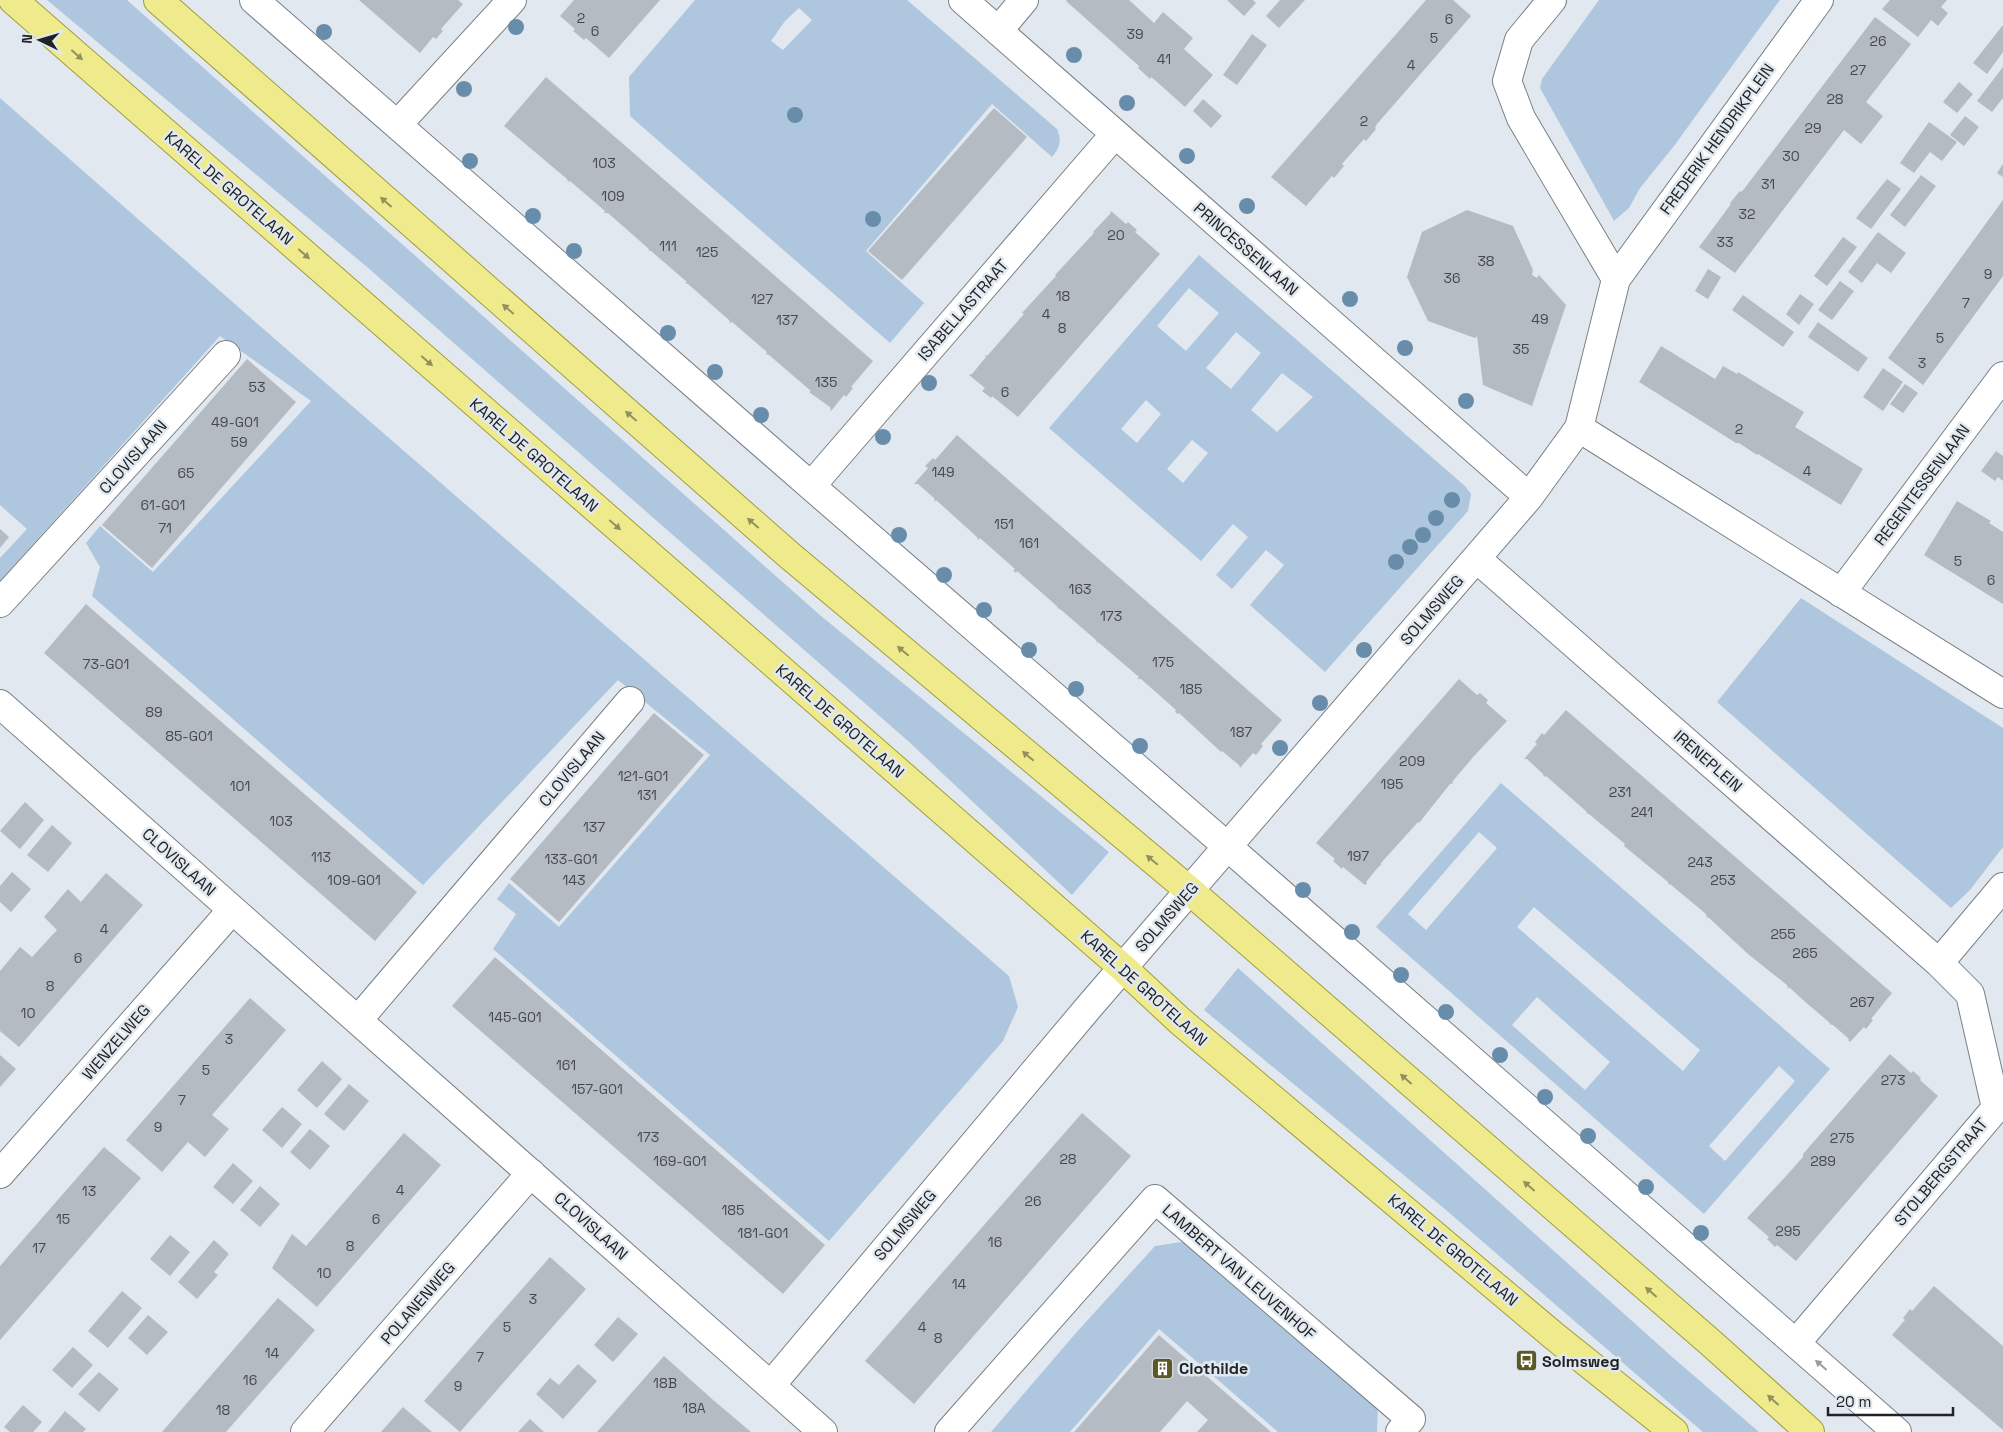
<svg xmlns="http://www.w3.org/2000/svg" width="2003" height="1432" viewBox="0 0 2003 1432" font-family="'Space Grotesk',sans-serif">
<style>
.green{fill:#aec7df;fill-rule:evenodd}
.building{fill:#b4bbc2}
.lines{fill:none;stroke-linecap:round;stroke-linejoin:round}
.minor-casing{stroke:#798086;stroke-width:30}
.major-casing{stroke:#a09d37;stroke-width:30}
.minor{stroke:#fff;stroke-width:28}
.major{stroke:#efeb8c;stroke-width:28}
.tree{fill:#688daa}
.oneway{fill:#92915e}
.oneway2{fill:#9b9c9d}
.labels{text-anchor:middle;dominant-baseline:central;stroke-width:5;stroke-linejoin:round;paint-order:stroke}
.number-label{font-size:14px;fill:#45494c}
.street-label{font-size:16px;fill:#202325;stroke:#e1e8ef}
.poi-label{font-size:16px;font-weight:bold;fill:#202325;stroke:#e1e8ef;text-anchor:start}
</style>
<rect width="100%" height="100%" fill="#e1e8ef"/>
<path class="green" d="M47,0H127L821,616L1109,852L1072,895L908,741L367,267Z
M695,0H907L1057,129C1062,141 1060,147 1052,157L992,104L866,251L924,303L890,343L630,116L629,77ZM799,8L812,20L783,50L771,41L785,21Z
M1599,0H1780L1674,146L1640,188L1629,208L1614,221L1540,88L1542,79Z
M0,98L268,333L1009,976L1018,1007L1003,1041L829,1241L493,949L516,914L497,899L509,883L559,927L710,755L618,680L423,885L92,596L100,567L86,543L100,526L153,572L311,401L220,336L0,581V558L27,529L0,505Z
M1199,255L1465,486L1471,494L1468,511L1325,672L1250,605L1284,565L1266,550L1232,589L1216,575L1248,537L1233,524L1201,561L1049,428ZM1189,288L1219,313L1186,351L1157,326ZM1236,332L1261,353L1231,389L1206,368ZM1282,373L1313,397L1277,432L1251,410ZM1146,400L1161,414L1137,443L1121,429ZM1192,440L1208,453L1183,483L1167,469Z
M1801,598L2003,728V847L1970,890L1951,908L1717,702Z
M1501,783L1830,1069L1704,1214L1376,927ZM1479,832L1497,848L1426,930L1408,914ZM1534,907L1700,1050L1683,1071L1517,927ZM1537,997L1610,1062L1585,1090L1512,1025ZM1779,1066L1795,1081L1725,1161L1709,1146Z
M1238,968L1670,1355L1759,1432H1703L1446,1210L1204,1010Z
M1188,1241L1378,1404L1377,1432H1278L1159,1329L1070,1432H991L1075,1334L1155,1246Z"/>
<path class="building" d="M359,0H458L463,4L441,29L443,31L436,39L433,37L420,53Z
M574,0H660L609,58L586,38L584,40L573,31L575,29L560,16Z
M1067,0H1129L1154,23L1163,12L1193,38L1184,49L1213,75L1185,107L1156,81L1151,77L1150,79L1138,68L1139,66L1066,1Z
M1227,0H1253L1256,3L1244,16Z
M1280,0H1305L1279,28L1266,16Z
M1426,0H1453L1471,16L1377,124L1375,128L1376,129L1366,141L1364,139L1342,164L1344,166L1334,178L1332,176L1306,206L1271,177Z
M1890,0H1947L1941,7L1948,13L1938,26L1931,20L1918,37L1882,9Z
M1875,17L1911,44L1866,102L1883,116L1861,144L1844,130L1735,273L1699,247L1731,204L1730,203L1740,191L1741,192L1744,189Z
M2003,25V52L1987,74L1973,63Z
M1252,34L1267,45L1237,85L1223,75Z
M2003,67V98L1992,112L1977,101Z
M546,77L873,361L851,387L853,388L846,397L844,395L831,411L830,407L809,392L811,391L769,355L766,354L767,352L732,322L730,323L729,320L688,284L685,283L687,282L651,251L648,250L649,249L608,213H604L605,211L570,181L568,182L567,179L504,126Z
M1959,82L1973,94L1957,113L1943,102Z
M1203,99L1222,116L1211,128L1193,111Z
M994,108L1027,137L902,280L868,251Z
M1965,116L1979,127L1964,146L1950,135Z
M1929,122L1957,142L1942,161L1930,152L1914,173L1900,163Z
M2003,164V177L1997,173Z
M1921,175L1936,186L1905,227L1890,215Z
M1887,179L1901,189L1871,229L1856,218Z
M2003,200V276L1923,385L1888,358Z
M1467,210L1513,226L1533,270L1532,275L1537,278L1539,275L1566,305L1532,406L1483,385L1477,336L1475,338L1428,321L1407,277L1422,232Z
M1111,211L1126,224L1128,222L1137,230L1135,232L1160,254L1018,417L992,396L991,398L982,391L985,388L969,375L972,374L986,357L985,356L988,355L1024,314L1022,313L1056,276L1055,275L1094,233L1093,232L1110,214Z
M1878,232L1906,253L1891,273L1877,263L1862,283L1848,272Z
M1843,237L1857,247L1827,286L1814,276Z
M1708,269L1721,277L1708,299L1695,291Z
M1840,281L1854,291L1832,320L1818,310Z
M1800,294L1814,304L1799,325L1786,314Z
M1743,295L1794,332L1783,347L1732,310Z
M1818,322L1868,358L1858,372L1808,337Z
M1661,346L1715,379L1723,366L1737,374L1738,372L1804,412L1795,427L1863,469L1841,505L1758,454L1757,455L1739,443H1736L1639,382Z
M247,359L296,402L152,568L102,525Z
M1883,368L1903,382L1883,411L1863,397Z
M1905,384L1918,393L1903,413L1890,404Z
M957,435L1282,720L1261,744L1263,746L1256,755L1253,753L1240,768L1239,765L1222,751L1221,752L1179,713L1178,714L1175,712L1176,710L1141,679H1137L1139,677L1098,642L1097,643L1096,640L1060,609L1057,608L1058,607L1017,571L1016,573L1013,570L1015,569L980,538L978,540L977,537L936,500L935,502L934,498L918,484H914L928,468L925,466L933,458L935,460Z
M1996,451L2003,456V481L1998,477L1995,481L1981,471Z
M1957,501L1991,521L1989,523L2003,532V604L1924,555Z
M0,529L9,537L0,548Z
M86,604L417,892L375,941L44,653Z
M1459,679L1477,695L1480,693L1488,700L1486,703L1507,721L1474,756L1452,782L1454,783L1450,784L1419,823L1418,822L1381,863V866L1380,865L1366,882L1367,883L1365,885L1343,867L1342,869L1333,861L1335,859L1316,843Z
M1566,710L1892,993L1871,1019L1873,1020L1866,1029L1864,1027L1850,1042L1848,1040L1849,1039L1833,1025L1829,1024L1830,1023L1803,1000L1789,987L1788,989L1787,985L1748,954L1708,917L1707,918L1706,914L1670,884L1669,885L1668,882L1624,846L1625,844L1589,814L1586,813L1587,812L1546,776L1544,777L1543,774L1527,759H1524L1537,744L1535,742L1542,733L1544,735Z
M654,713L704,755L559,922L510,879Z
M25,802L44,820L20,849L0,831Z
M52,825L72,843L48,872L27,855Z
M12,872L31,889L11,912L0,902V886Z
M106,873L143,905L19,1047L0,1031V971L20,947L32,957L57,930L44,917L68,889L81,902Z
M495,957L825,1245L783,1294L452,1006Z
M250,998L286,1030L212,1115L229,1129L205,1157L188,1142L162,1172L126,1140Z
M1890,1054L1911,1073L1913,1071L1921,1078L1920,1080L1938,1096L1796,1261L1777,1245L1775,1247L1767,1239L1769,1237L1747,1218L1787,1175L1803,1157V1154Z
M0,1055L16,1069L0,1087Z
M322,1061L342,1079L317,1108L297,1090Z
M349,1084L369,1101L344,1131L324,1114Z
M282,1107L302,1124L282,1148L262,1130Z
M1082,1113L1131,1156L914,1404L865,1361Z
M310,1129L330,1146L310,1170L290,1152Z
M404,1133L441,1165L317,1307L272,1268L292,1234L306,1246Z
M104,1147L141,1178L0,1340V1266Z
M233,1163L253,1181L233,1204L213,1187Z
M260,1186L280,1204L260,1227L240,1210Z
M170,1235L190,1252L170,1276L150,1259Z
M214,1240L229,1254L214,1272L218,1275L197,1299L178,1282Z
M550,1257L586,1289L460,1432L424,1401Z
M1934,1286L2003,1346V1430L1892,1335L1905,1320L1903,1318L1910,1309L1912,1311Z
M122,1291L142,1308L108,1348L88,1331Z
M278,1298L315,1330L291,1358L226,1432H162Z
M148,1315L168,1332L147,1355L128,1338Z
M618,1317L638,1334L613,1362L594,1345Z
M1159,1335L1160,1336L1271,1432H1197L1208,1420L1187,1401L1160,1432H1074Z
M73,1347L93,1365L72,1388L52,1370Z
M664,1356L712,1399L751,1432H597Z
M578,1364L597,1381L563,1419L536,1394L550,1378L559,1385Z
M99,1372L119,1389L99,1412L78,1394Z
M23,1405L42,1422L33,1432H10L4,1427Z
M403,1407L432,1432H381Z
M65,1411L86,1429L83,1432H48Z
M530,1419L544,1432H518Z"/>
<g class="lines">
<defs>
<path id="minor" d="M254,0L811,486L1228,847L1897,1432
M963,0L1529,497
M1552,0L1519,40L1507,81L1521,118L1616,279
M998,31L1024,0
M398,124L512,0
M1579,428L1616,279L1819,0
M811,486L1115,134
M1477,559L1939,963
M1841,593L2003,376
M0,603L226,355
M0,704L823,1432
M358,1020L630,701
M0,1174L232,910
M1796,1343L1996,1108L1970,994L1939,963L2003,887
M771,1385L1088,1008L1529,497L1579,428L2003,694
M305,1432L531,1173
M949,1432L1155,1199L1411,1419L1400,1432"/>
<path id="major" d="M13,0L1123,968L1180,1021L1554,1336L1674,1432
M158,0L789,555L1190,891L1711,1343L1810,1432"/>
</defs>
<use href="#minor" class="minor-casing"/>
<use href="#major" class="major-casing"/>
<use href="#minor" class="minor"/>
<use href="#major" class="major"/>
</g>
<g class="tree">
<circle cx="516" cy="27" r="8"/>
<circle cx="324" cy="32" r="8"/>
<circle cx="1074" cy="55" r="8"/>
<circle cx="464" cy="89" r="8"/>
<circle cx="1127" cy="103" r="8"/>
<circle cx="795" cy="115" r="8"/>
<circle cx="1187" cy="156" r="8"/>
<circle cx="470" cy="161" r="8"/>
<circle cx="1247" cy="206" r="8"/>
<circle cx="533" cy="216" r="8"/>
<circle cx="873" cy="219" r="8"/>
<circle cx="574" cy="251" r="8"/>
<circle cx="1350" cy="299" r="8"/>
<circle cx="668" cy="333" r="8"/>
<circle cx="1405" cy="348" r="8"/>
<circle cx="715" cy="372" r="8"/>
<circle cx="929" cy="383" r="8"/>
<circle cx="1466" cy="401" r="8"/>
<circle cx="761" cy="415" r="8"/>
<circle cx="883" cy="437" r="8"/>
<circle cx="1452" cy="500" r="8"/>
<circle cx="1436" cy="518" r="8"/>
<circle cx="899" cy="535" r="8"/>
<circle cx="1423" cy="535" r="8"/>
<circle cx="1410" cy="547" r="8"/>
<circle cx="1396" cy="562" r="8"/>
<circle cx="944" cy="575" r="8"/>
<circle cx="984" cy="610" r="8"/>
<circle cx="1029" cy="650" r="8"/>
<circle cx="1364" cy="650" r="8"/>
<circle cx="1076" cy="689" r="8"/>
<circle cx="1320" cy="703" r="8"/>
<circle cx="1140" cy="746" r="8"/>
<circle cx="1280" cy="748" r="8"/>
<circle cx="1303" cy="890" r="8"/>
<circle cx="1352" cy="932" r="8"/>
<circle cx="1401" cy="975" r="8"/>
<circle cx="1446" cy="1012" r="8"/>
<circle cx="1500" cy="1055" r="8"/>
<circle cx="1545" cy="1097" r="8"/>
<circle cx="1588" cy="1136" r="8"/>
<circle cx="1646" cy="1187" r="8"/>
<circle cx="1701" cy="1233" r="8"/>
</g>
<defs><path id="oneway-solid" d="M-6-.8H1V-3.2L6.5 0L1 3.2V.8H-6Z" transform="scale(1.25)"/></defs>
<g class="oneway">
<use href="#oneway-solid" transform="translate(77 55) rotate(41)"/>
<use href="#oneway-solid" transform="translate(386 202) rotate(-139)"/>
<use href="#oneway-solid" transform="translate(304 254) rotate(41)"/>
<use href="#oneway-solid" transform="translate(508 309) rotate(-139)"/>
<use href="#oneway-solid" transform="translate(427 361) rotate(41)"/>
<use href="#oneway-solid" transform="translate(631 416) rotate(-139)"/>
<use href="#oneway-solid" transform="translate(753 523) rotate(-139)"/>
<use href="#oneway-solid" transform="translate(615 525) rotate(41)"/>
<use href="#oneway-solid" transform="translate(903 651) rotate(-140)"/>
<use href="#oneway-solid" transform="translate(1028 756) rotate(-140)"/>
<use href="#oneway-solid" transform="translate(1152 860) rotate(-140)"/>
<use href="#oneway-solid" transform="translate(1406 1079) rotate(-139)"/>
<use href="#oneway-solid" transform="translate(1529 1186) rotate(-139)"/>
<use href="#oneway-solid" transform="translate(1651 1292) rotate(-139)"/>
<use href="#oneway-solid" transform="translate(1773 1400) rotate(-138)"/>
</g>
<use class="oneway2" href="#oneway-solid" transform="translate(1821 1365) rotate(-139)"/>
<defs>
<symbol id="bus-square" viewBox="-11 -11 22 22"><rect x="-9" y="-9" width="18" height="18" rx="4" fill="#5a5825" stroke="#e1e8ef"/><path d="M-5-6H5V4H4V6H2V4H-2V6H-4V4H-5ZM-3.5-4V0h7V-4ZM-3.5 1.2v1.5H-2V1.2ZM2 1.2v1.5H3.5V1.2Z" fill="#fff"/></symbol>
<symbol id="building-square" viewBox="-11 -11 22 22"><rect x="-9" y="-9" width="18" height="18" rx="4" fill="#5a5825" stroke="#e1e8ef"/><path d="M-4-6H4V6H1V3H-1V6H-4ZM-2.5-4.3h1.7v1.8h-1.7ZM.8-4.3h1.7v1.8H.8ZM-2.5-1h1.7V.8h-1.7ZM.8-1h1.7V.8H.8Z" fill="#fff"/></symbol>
</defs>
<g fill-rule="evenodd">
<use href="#bus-square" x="1514" y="1348" width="25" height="25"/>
<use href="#building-square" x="1150" y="1356" width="25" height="25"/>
</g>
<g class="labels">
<g class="number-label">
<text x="581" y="18">2</text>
<text x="1449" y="19">6</text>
<text x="595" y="31">6</text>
<text x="1135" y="34">39</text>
<text x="1434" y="38">5</text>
<text x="1878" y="41">26</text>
<text x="1164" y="59">41</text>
<text x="1411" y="65">4</text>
<text x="1858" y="70">27</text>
<text x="1835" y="99">28</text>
<text x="1364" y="121">2</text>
<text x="1813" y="128">29</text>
<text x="1791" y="156">30</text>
<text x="604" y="163">103</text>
<text x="1768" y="184">31</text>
<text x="613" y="196">109</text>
<text x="1747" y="214">32</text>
<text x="1116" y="235">20</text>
<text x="1725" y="242">33</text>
<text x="668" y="246">111</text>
<text x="707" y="252">125</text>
<text x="1486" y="261">38</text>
<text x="1988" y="274">9</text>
<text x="1452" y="278">36</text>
<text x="1063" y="296">18</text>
<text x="762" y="299">127</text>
<text x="1966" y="303">7</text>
<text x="1046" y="314">4</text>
<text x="1540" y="319">49</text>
<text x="787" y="320">137</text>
<text x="1062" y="328">8</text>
<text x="1940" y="338">5</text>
<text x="1521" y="349">35</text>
<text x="1922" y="363">3</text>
<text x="826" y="382">135</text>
<text x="257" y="387">53</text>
<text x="1005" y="392">6</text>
<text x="235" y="422">49-G01</text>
<text x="1739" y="429">2</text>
<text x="239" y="442">59</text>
<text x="1807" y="471">4</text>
<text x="943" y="472">149</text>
<text x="186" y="473">65</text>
<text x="163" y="505">61-G01</text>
<text x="1004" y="524">151</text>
<text x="165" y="528">71</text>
<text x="1029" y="543">161</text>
<text x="1958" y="561">5</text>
<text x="1991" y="580">6</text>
<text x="1080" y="589">163</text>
<text x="1111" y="616">173</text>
<text x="1163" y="662">175</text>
<text x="106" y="664">73-G01</text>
<text x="1191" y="689">185</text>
<text x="154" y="712">89</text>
<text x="1241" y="732">187</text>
<text x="189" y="736">85-G01</text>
<text x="1412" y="761">209</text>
<text x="643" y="776">121-G01</text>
<text x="1392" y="784">195</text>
<text x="240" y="786">101</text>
<text x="1620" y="792">231</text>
<text x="647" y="795">131</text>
<text x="1642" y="812">241</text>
<text x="281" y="821">103</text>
<text x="594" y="827">137</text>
<text x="1358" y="856">197</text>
<text x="321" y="857">113</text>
<text x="571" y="859">133-G01</text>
<text x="1700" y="862">243</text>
<text x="354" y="880">109-G01</text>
<text x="574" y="880">143</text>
<text x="1723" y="880">253</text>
<text x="104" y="929">4</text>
<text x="1783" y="934">255</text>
<text x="1805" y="953">265</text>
<text x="78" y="958">6</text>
<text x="50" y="986">8</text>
<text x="1862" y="1002">267</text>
<text x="28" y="1013">10</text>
<text x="515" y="1017">145-G01</text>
<text x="229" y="1039">3</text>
<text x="566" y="1065">161</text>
<text x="206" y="1070">5</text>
<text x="1893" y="1080">273</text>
<text x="597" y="1089">157-G01</text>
<text x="182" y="1100">7</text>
<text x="158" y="1127">9</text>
<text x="648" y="1137">173</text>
<text x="1842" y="1138">275</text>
<text x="1068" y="1159">28</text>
<text x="680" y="1161">169-G01</text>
<text x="1823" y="1161">289</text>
<text x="400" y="1190">4</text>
<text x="89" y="1191">13</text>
<text x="1033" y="1201">26</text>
<text x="733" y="1210">185</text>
<text x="63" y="1219">15</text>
<text x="376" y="1219">6</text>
<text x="1788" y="1231">295</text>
<text x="763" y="1233">181-G01</text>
<text x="995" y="1242">16</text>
<text x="350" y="1246">8</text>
<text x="39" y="1248">17</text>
<text x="324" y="1273">10</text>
<text x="959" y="1284">14</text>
<text x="533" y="1299">3</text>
<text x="507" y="1327">5</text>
<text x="922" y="1327">4</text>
<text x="938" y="1338">8</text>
<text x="272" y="1353">14</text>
<text x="480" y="1357">7</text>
<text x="250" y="1380">16</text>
<text x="665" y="1383">18B</text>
<text x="458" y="1386">9</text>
<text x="694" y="1408">18A</text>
<text x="223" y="1410">18</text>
</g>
<g class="street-label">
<text transform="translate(1717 139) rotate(-54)">FREDERIK HENDRIKPLEIN</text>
<text transform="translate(229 188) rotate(41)">KAREL DE GROTELAAN</text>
<text transform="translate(1246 249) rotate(41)">PRINCESSENLAAN</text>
<text transform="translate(963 310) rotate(-49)">ISABELLASTRAAT</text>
<text transform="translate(534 455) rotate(41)">KAREL DE GROTELAAN</text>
<text transform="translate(133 457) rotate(-48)">CLOVISLAAN</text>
<text transform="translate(1922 485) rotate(-53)">REGENTESSENLAAN</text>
<text transform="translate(1432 610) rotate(-49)">SOLMSWEG</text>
<text transform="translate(840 721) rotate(41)">KAREL DE GROTELAAN</text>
<text transform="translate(1708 761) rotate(41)">IRENEPLEIN</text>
<text transform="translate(572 769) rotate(-50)">CLOVISLAAN</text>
<text transform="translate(179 862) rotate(42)">CLOVISLAAN</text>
<text transform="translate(1167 917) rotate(-49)">SOLMSWEG</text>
<text transform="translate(1144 988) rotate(42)">KAREL DE GROTELAAN</text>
<text transform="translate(116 1042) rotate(-49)">WENZELWEG</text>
<text transform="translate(1941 1172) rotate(-50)">STOLBERGSTRAAT</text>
<text transform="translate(905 1225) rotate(-50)">SOLMSWEG</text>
<text transform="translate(591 1226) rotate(42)">CLOVISLAAN</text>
<text transform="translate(1453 1250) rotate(40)">KAREL DE GROTELAAN</text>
<text transform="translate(1239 1272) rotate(41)">LAMBERT VAN LEUVENHOF</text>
<text transform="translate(418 1303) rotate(-49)">POLANENWEG</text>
</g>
<g class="poi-label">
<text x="1542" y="1361">Solmsweg</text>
<text x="1179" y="1368">Clothilde</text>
</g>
</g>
<g transform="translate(40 40) rotate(275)" stroke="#e1e8ef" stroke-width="4" paint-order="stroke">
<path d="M0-4L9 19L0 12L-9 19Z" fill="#202325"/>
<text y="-8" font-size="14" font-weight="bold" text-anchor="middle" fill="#202325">N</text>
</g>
<path d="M1828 1407v8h125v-8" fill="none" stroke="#202325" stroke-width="2.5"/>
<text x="1836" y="1407" font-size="15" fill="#202325" stroke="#e1e8ef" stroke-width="4" paint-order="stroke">20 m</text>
</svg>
